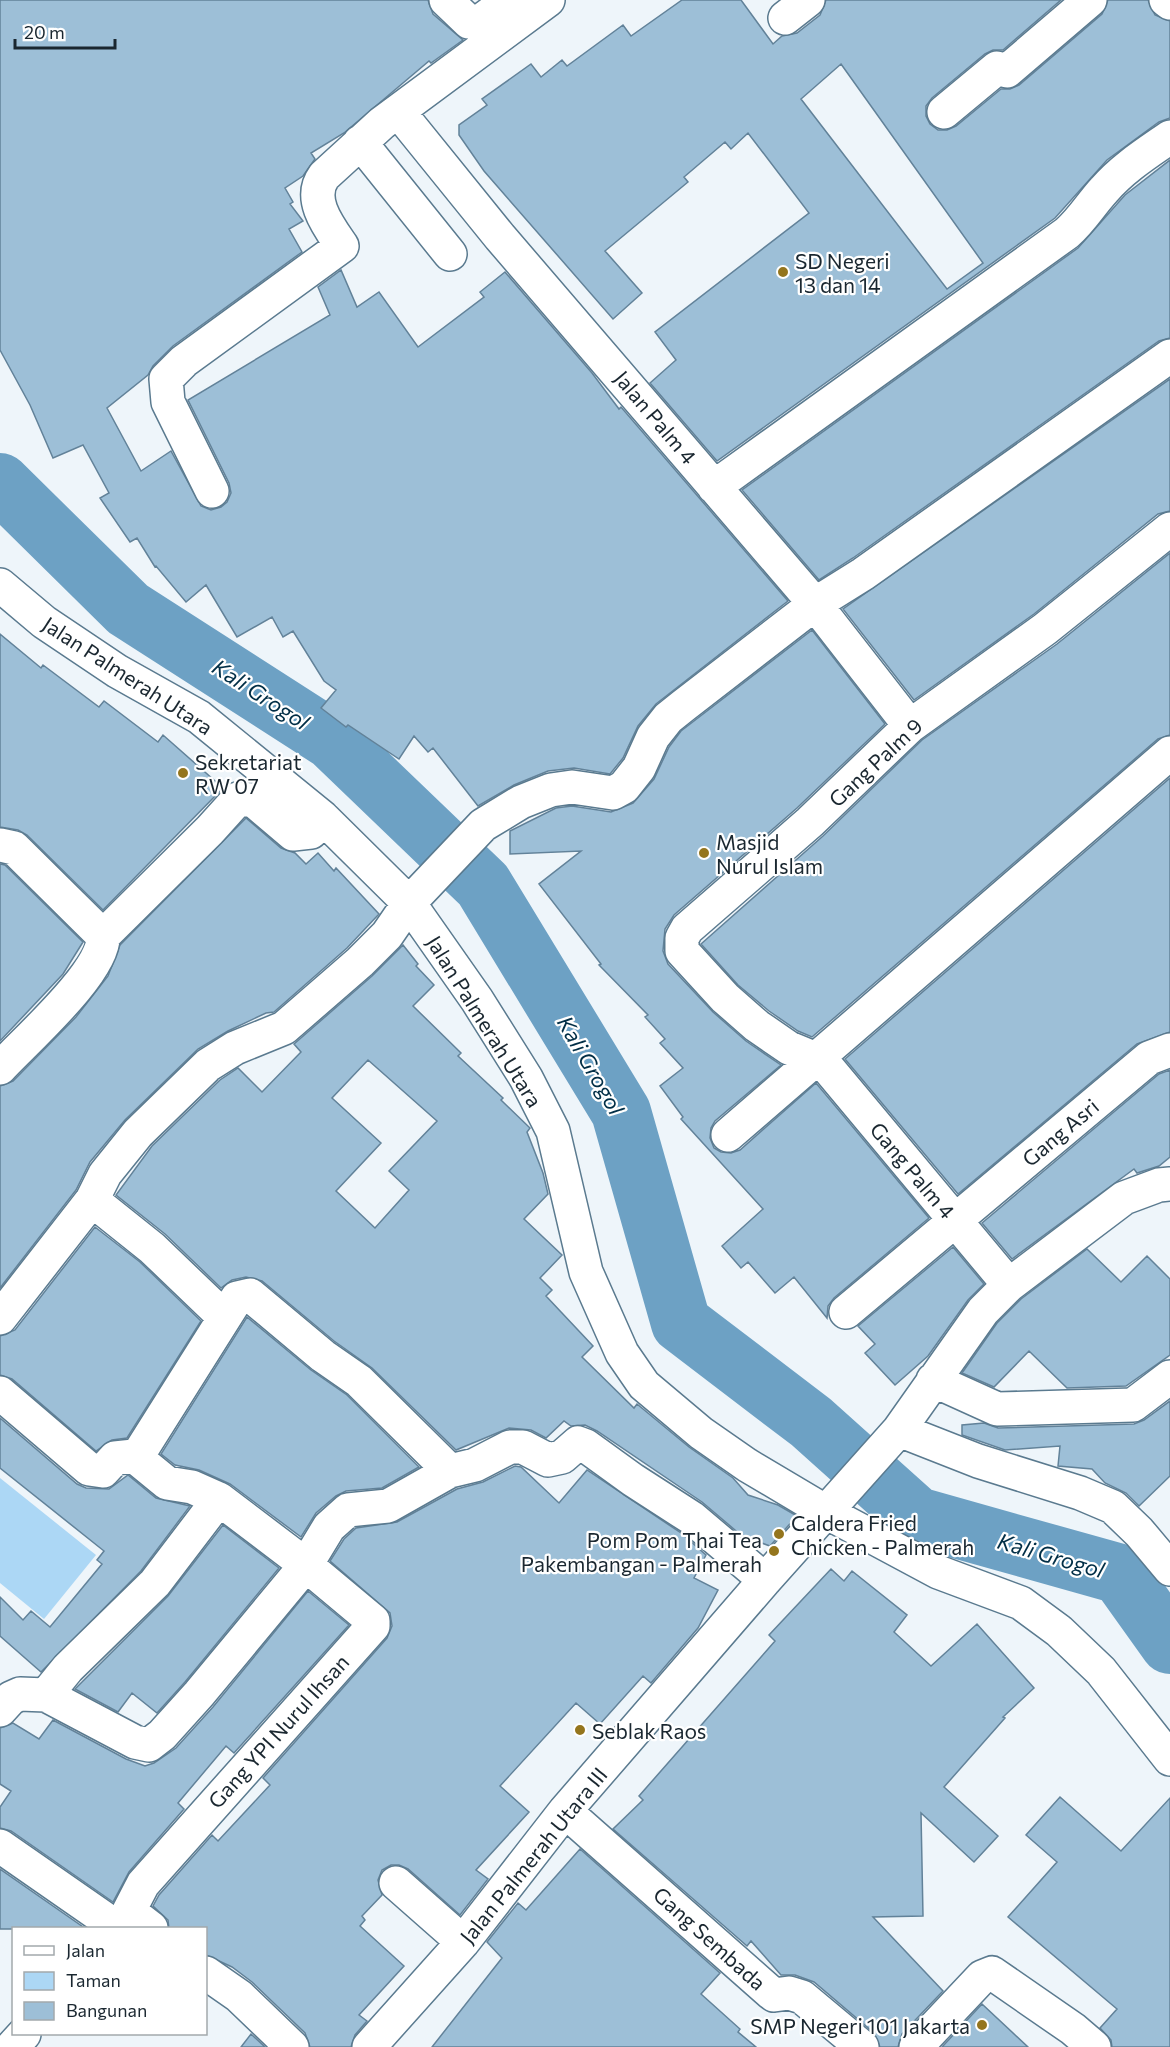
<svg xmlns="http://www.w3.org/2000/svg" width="1170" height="2047" viewBox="0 0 1170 2047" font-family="Commissioner,sans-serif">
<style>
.green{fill:#acd7f5}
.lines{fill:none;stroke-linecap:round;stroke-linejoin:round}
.river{stroke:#6da1c4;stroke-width:60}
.building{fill:#9dbfd7;stroke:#628299;stroke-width:1.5;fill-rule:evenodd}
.minor-casing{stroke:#5a7a8f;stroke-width:36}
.minor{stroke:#fff;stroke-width:33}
.poi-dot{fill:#94751d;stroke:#fff;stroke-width:2}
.labels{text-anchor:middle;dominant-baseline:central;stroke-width:4.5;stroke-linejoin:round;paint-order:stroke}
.poi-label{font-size:21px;fill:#1a2730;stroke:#fff;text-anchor:start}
.street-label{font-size:21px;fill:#1a2730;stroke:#fff}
.water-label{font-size:22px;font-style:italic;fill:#012e46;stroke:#fff}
</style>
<rect width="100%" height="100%" fill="#eef5fa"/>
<path class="green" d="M0,1478L96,1555L44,1619L0,1583Z"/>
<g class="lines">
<path class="river" d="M0,483L128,609L332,740L483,885L621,1112L681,1323L811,1422L917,1517L1120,1574L1170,1644"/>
</g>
<path class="building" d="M0,0H428L433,14L463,40L431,63L429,61L344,133L311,153L315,159L303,176L285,188L293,202L290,204L303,221L289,229L302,252L173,346L153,366L148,375L107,408L141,471L171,451L201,506L211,510L221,507L227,502L231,493L229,483L188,400L330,315L318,287L341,270L357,307L379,292L418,347L484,297L480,292L505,272L592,373L619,409L621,407L788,601L656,704L638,726L623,758L610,774L574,768L548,771L514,785L478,806L433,748L428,752L414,736L399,759L348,725L346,727L321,708L336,690L324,681L293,631L283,637L272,617L237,637L206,585L186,602L156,566L155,567L137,538L130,542L100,498L109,493L83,445L53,458L30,405L0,350Z
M682,0H741L773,44L782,36L797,33L820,15L826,0H1061L1003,50H993L985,54L932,98L926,106V116L930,124L938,130H947L956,126L1001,89H1010L1019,85L1102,14L1108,0H1148L1155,15L1170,21V118L1159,122L1107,160L1055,218L717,461L650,383L676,360L655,332L809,213L748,133L731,149L725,142L684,177L688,182L605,251L642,293L613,319L484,171L459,135V125L487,105L482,99L531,64L541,77L562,60L567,66L623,25L631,36ZM841,64L983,263L947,289L801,99Z
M1170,160V338L1159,341L853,558L819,580L742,490L1078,248L1125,195Z
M1170,379V511L1158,514L1034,614L914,700L843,609Z
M1170,553V735L1158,739L812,1037L798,1031L769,1011L738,985L701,944L823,836L922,740L1057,644Z
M812,630L885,724L797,808L674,915L665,929L663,951L668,964L713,1012L746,1041L781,1065L715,1121L711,1128L710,1138L714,1148L721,1152L731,1153L740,1150L816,1083L929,1218L834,1298L828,1306L827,1318L794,1277L775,1293L748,1262L741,1268L722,1246L763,1209L681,1119L683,1117L660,1086L683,1068L660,1043L665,1039L645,1017L648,1015L599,965L601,964L539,884L581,851L510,854V831L556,808L572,806L611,812L633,803L654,779L669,747L681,731Z
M0,634L41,668L43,665L99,707L104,701L158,742L163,735L223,788L103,910L27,835L18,830L0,827Z
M1170,778V1032L1137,1044L958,1194L845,1059Z
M246,818L281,848L295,853L306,864L318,853L334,871L336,868L379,914L347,948L274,1012L266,1013L228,1031L198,1049L125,1120L90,1162L76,1190L0,1288V1086L13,1081L76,1017L108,976L120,945Z
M0,864L5,865L83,942L63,974L0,1041Z
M403,945L418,964L416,966L434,985L413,1006L461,1053L458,1056L503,1098L501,1100L530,1128L527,1132L543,1173L548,1194L524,1219L562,1255L540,1278L552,1290L546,1296L593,1346L582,1357L634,1408L637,1404L689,1447L733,1478L748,1495L778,1505L797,1516L770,1546L742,1536L702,1502L597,1431L585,1425L571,1426L564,1421L546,1438L531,1430L509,1428L456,1450L372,1368L334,1341L262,1281L246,1277L232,1280L221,1288L165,1234L116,1195L152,1146L220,1080L238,1068L262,1092L301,1052L294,1044L372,976ZM368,1060L437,1121L389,1171L409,1190L375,1228L336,1191L381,1143L332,1098Z
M1170,1070V1157L1159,1166L1137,1173L1134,1169L1012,1259L982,1223L1159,1074Z
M95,1227L140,1262L201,1321L127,1438L112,1440L96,1451L12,1379L0,1375V1336L15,1330Z
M953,1247L984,1284L968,1300L928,1356L895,1385L865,1353L875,1344L858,1326Z
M1087,1249L1121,1282L1147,1256L1170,1279V1355L1126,1386L1067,1388L1029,1351L994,1387L962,1373L997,1323L1021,1299Z
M247,1317L311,1370L347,1395L419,1467L382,1488L346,1491L336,1496L316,1513L301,1537L230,1484L199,1470L175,1465L161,1454Z
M1170,1401V1476L1139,1506L1126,1493L1105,1483L1092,1469L1058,1466L1060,1446L1005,1450L962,1435V1425L984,1423L998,1428L1134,1424L1144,1420Z
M0,1418L77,1484L86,1488L109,1489L128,1475L156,1498L190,1506L141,1571L41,1672L0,1636V1597L23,1620L31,1611L50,1627L102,1564L97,1560L104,1551L0,1468Z
M515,1466L521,1467L559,1503L587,1470L681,1533L706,1555L694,1578L718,1590L698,1628L651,1683L643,1676L600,1724L576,1703L500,1786L529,1812L476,1870L488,1879L460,1915L408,1869L399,1865H391L382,1870L378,1880L382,1895L362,1916L365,1920L360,1926L404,1966L359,2015L367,2021L355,2035L351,2047H310L305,2033L252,1982L232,1967L206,1955V1929H169L168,1920L153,1906L159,1895L212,1835L218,1841L270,1785L263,1778L387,1638L392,1626L390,1613L330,1561L344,1539L356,1528L397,1522L457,1489L483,1482Z
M223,1525L279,1568L185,1682L157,1713L132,1693L118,1712L75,1689L168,1596Z
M831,1569L844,1581L852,1571L907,1615L894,1632L931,1666L977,1624L1034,1688L1003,1717L1005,1718L944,1787L998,1836L974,1862L921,1813L923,1916L873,1917L943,1991L902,2034L898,2047H880L874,2033L814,1982L795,1975H781L751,1941L747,1946L613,1829L643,1800L639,1796L775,1641L769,1635Z
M308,1591L349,1625L234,1753L226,1746L178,1803L184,1809L129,1872L113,1902L11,1831L0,1828V1807L11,1791L0,1784V1728L13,1723L39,1739L53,1720L126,1759L145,1766L154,1763L176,1748L213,1707Z
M1060,1797L1121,1851L1170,1798V2047H1112L1111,2040L1100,2028L1117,2009L1008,1917L1057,1862L1026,1835Z
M580,1849L720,1973L701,1994L740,2029L738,2032L756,2047H432L502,1958L487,1942L518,1903L526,1910Z
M0,1869L86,1929H0Z
M982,2004L1028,2047H942Z
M251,2034L265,2047H241Z"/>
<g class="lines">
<defs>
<path id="minor" d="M446,0L469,22L482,20L509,0
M1166,0L1170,3
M785,18L808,0
M398,111L500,237L815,604L910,726
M944,112L997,68L1007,71L1090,0
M360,142L450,254
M714,487L1067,233C1082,220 1091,204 1104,190C1123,168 1147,153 1170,137
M212,491L168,402L166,379L184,361L342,246C329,227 307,199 324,176L382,123L548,0
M0,585L44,622L117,671L199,717L322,817L409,903L477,1000L526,1078L553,1131L586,1272L622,1353L644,1385L701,1433L747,1465L826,1512L938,1572L1021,1603L1059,1631L1101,1671L1170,1759
M0,845L14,848L103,936
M103,936L210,830L238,799L253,800L293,834L311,832L322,817
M0,1068C24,1042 106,970 103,936
M728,1135L1170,753
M92,1200L152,1248L224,1317
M1009,1285L823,1062L789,1048L757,1026L725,998L682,951V938L687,929L810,822L910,726L1045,629L1170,529
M846,1312L1149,1058L1170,1050
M0,1318L92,1200L105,1174L138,1133L208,1065L235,1048L284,1028L360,962L387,935L409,903L483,825L521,802L551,790L572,787L613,793L624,787L639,768L653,737L668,718L683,706L815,604L863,574L1170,356
M933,1380L997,1409L1133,1405L1170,1377
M0,1393L89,1469L103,1471L115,1458L134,1456L140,1452L237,1298L250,1295L323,1356L359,1381L450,1471
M899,1430L978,1461L1080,1493L1113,1507L1139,1532L1170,1569
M134,1456L167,1483L192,1487L219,1499
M46,1695L68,1668L155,1583L219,1499L306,1565L373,1621V1626L143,1884L129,1911L151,1928
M0,1710L11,1698L20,1694L46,1695L135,1742L149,1745L162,1735L199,1694L306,1565L329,1527L348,1510L388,1506L450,1471L475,1465L510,1447H523L548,1460L562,1457L578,1443L586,1446L633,1480L692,1518L765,1580
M565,1811L770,1992L774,1995L789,1993L802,1997L862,2047
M0,1846L118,1928
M396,1883L463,1942
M206,1973L239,1996L292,2047
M12,2047L24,2034
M369,2047L463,1942L565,1811L765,1580L899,1430L983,1311L1009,1285L1124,1198L1159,1185L1170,1184
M916,2047L982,1977L992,1973L1073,2029L1094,2047"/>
</defs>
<use href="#minor" class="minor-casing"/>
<use href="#minor" class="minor"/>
</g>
<g class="poi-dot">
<circle cx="783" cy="272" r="6"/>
<circle cx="183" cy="773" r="6"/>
<circle cx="704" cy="853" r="6"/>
<circle cx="779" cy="1534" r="6"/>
<circle cx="774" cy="1551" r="6"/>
<circle cx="580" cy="1730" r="6"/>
<circle cx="982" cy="2025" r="6"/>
</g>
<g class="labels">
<g class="poi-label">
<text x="795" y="260">SD Negeri<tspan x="795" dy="24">13 dan 14</tspan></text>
<text x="195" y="761">Sekretariat<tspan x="195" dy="24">RW 07</tspan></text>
<text x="716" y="841">Masjid<tspan x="716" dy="24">Nurul Islam</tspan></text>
<text x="791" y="1522">Caldera Fried<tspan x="791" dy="24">Chicken - Palmerah</tspan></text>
<text x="762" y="1539" text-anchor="end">Pom Pom Thai Tea<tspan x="762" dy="24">Pakembangan - Palmerah</tspan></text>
<text x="592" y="1730">Seblak Raos</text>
<text x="970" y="2025" text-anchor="end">SMP Negeri 101 Jakarta</text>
</g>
<g class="street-label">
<text transform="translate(656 417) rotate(50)">Jalan Palm 4</text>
<text transform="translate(128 675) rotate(33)">Jalan Palmerah Utara</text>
<text transform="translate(875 762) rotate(-43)">Gang Palm 9</text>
<text transform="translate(485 1021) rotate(58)">Jalan Palmerah Utara</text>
<text transform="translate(1060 1132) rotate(-40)">Gang Asri</text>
<text transform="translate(913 1170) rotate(50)">Gang Palm 4</text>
<text transform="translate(278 1731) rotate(-48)">Gang YPI Nurul Ihsan</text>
<text transform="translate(533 1855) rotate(-51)">Jalan Palmerah Utara III</text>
<text transform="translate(710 1938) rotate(42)">Gang Sembada</text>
</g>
<g class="water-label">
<text transform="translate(261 694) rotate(33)">Kali Grogol</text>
<text transform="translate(591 1065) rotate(60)">Kali Grogol</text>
<text transform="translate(1051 1555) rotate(16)">Kali Grogol</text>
</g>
</g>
<rect x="12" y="1927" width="195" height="108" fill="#ffffff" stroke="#a3a9ac" stroke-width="1.5"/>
<rect x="24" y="1946" width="30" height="9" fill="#ffffff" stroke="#a3a9ac" stroke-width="1.5"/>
<text x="66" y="1957" font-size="18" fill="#1a2730">Jalan</text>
<rect x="24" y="1972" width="30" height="18" fill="#acd7f5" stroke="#a3a9ac" stroke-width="1.5"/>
<text x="66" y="1987" font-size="18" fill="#1a2730">Taman</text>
<rect x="24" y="2002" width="30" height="18" fill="#9dbfd7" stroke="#a3a9ac" stroke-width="1.5"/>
<text x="66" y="2017" font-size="18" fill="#1a2730">Bangunan</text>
<path d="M15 39v9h100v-9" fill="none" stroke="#1a2730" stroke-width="3"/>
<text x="24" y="39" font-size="18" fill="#1a2730" stroke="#ffffff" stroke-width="4.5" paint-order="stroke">20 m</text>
</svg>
